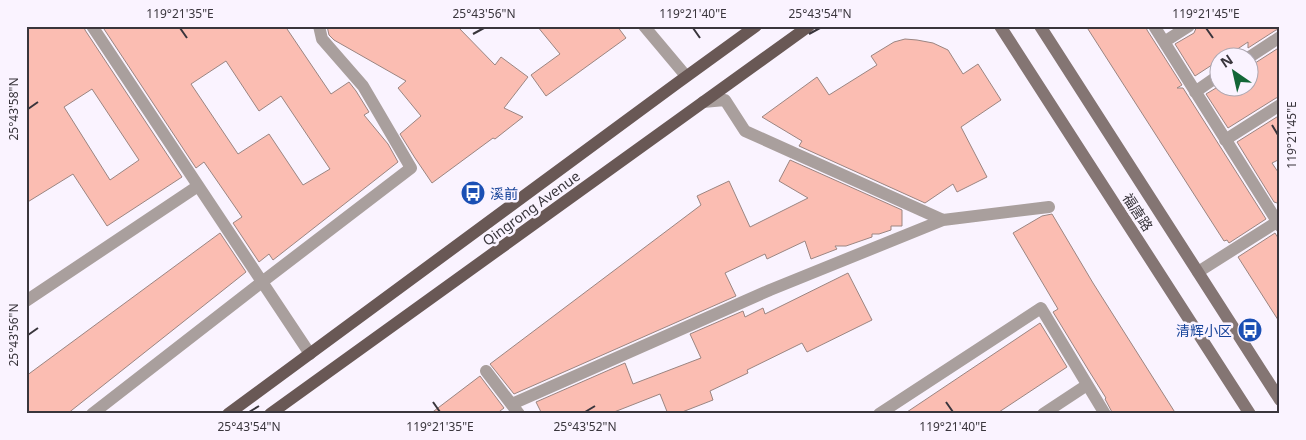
<svg xmlns="http://www.w3.org/2000/svg" width="1306" height="440" viewBox="0 0 1306 440" font-family="'Noto Sans','Noto Sans SC',sans-serif">
<style>
.building{fill:#fbbdb2;stroke:#9b8581;fill-rule:evenodd}
.lines{fill:none;stroke-linecap:round;stroke-linejoin:round}
.street{stroke:#a99f9d;stroke-width:12}
.secondary{stroke:#847573;stroke-width:12}
.primary{stroke:#695855;stroke-width:12}
.ticks{fill:none;stroke:#39353c;stroke-width:2}
.labels{text-anchor:middle;dominant-baseline:central;stroke-width:5;stroke-linejoin:round;paint-order:stroke}
.transit-label{font-size:14px;fill:#164399;stroke:#faf3ff;text-anchor:start}
.street-label{font-size:14px;fill:#39353c;stroke:#faf3ff}
.neatline{fill:none;stroke:#39353c;stroke-width:2}
.ticks-label{font-size:12px;text-anchor:middle;fill:#39353c}
</style>
<rect width="100%" height="100%" fill="#faf3ff"/>
<path class="building" d="M26,26H84L85,30L182,177L107,226L73,174L26,203ZM92,89L139,160L110,180L64,107Z
M102,26H285L331,94L349,82L356,91L369,112L364,115L388,144L398,162L273,260L269,254L259,262L233,223L242,217L204,162L196,168ZM226,61L259,111L281,96L330,169L303,185L269,134L238,154L191,84Z
M327,26H457L495,65L501,57L528,77L504,108L523,117L495,139L493,138L432,183L415,158L400,134L421,116L398,88L406,81L334,40L329,35Z
M537,26H617L626,38L546,96L531,75L560,54Z
M1086,26H1146L1147,30L1182,85L1177,88H1183L1266,219L1229,243L1227,240L1224,241Z
M1197,26H1280V29L1276,30L1248,48V42L1224,58H1218V61L1195,76L1175,44L1194,33Z
M905,39L917,40L933,43L948,50L963,74L978,64L1001,100L961,127L987,177L957,192L953,184L925,203L799,146L802,141L762,117L817,77L829,95L877,65L871,56L894,42Z
M1280,47V97L1276,98L1228,128L1206,94L1216,88H1248V66L1252,65Z
M1280,115V159L1272,163L1280,175V204L1274,202L1237,142Z
M790,160L902,210V226H891V230L879,234H872V237L846,246H835L837,249L811,259L805,241L767,259L765,254L725,273L736,296L514,394L490,364L701,205L697,196L729,181L750,227L808,198L779,181Z
M1052,214L1093,283L1176,414H1113L1105,399L1106,398L1089,371L1053,312L1058,309L1013,233L1042,216Z
M220,233L246,272L67,414H26V376Z
M1275,233L1280,241V323L1238,257Z
M848,273L872,320L807,352L802,343L747,370L748,373L710,391L713,400L677,414H668L660,394L609,414H542L536,402L625,363L633,384L701,358L690,334L743,311L745,317L763,308L765,314Z
M1040,323L1067,367L996,414H904Z
M480,376L504,408L496,414H430Z"/>
<g class="lines">
<path class="street" d="M92,26L310,354
M644,26L686,76
M1154,26L1280,226
M1164,42L1189,26
M1248,58L1280,37
M1195,92L1218,76
M703,102L725,100L745,131L943,220
M1225,140L1280,105
M1198,272L1280,220
M26,301L198,186
M486,371L519,414
M512,404L770,290L943,220L1049,207
M92,414L262,282L411,168L363,86L322,39L319,26
M879,414L1041,308L1105,414
M1043,414L1087,385"/>
<path class="secondary" d="M1000,26L1250,414
M1040,26L1280,400"/>
<path class="primary" d="M228,414L676,84L756,26
M270,414L809,26"/>
</g>
<path class="ticks" d="M180,28L187,38M693,28L700,38M1206,28L1213,38M473,34L484,28M809,34L820,28M28,109L38,102M1272,125L1278,135M28,335L38,328M433,402L440,412M946,402L953,412M249,412L259,406M585,412L595,406"/>
<defs>
<symbol id="bus-disc" viewBox="-11 -11 22 22"><circle r="9.5" fill="#1a4fb4" stroke="#faf3ff"/><path d="M-5-6H5V4H4V6H2V4H-2V6H-4V4H-5ZM-3.5-4V0h7V-4ZM-3.5 1.2v1.5H-2V1.2ZM2 1.2v1.5H3.5V1.2Z" fill="#fff"/></symbol>
</defs>
<g fill-rule="evenodd">
<use href="#bus-disc" x="459" y="179" width="28" height="28"/>
<use href="#bus-disc" x="1236" y="316" width="28" height="28"/>
</g>
<g class="labels">
<g class="transit-label">
<text x="490" y="193">溪前</text>
<text x="1232" y="330" text-anchor="end">清辉小区</text>
</g>
<g class="street-label">
<text transform="translate(531 208) rotate(-36)">Qingrong Avenue</text>
<text transform="translate(1138 212) rotate(57)">福唐路</text>
</g>
</g>
<rect width="1306" height="440" fill="none" stroke="#faf3ff" stroke-width="55"/>
<g transform="translate(1234 72) rotate(326)"><circle r="24" fill="#faf3ff" stroke="#ada7b1"/>
<path d="M0-4L9 19L0 12L-9 19Z" fill="#136637"/>
<text y="-8" font-size="14" font-weight="bold" text-anchor="middle" fill="#39353c">N</text>
</g>
<rect x="28" y="28" width="1250" height="384" class="neatline"/>
<g class="ticks-label">
<text x="180" y="18">119°21'35"E</text>
<text x="484" y="18">25°43'56"N</text>
<text x="693" y="18">119°21'40"E</text>
<text x="820" y="18">25°43'54"N</text>
<text x="1206" y="18">119°21'45"E</text>
<text transform="translate(14 109) rotate(-90)" y="4">25°43'58"N</text>
<text transform="translate(1292 135) rotate(-90)" y="4">119°21'45"E</text>
<text transform="translate(14 335) rotate(-90)" y="4">25°43'56"N</text>
<text x="249" y="431">25°43'54"N</text>
<text x="440" y="431">119°21'35"E</text>
<text x="585" y="431">25°43'52"N</text>
<text x="953" y="431">119°21'40"E</text>
</g>
</svg>
